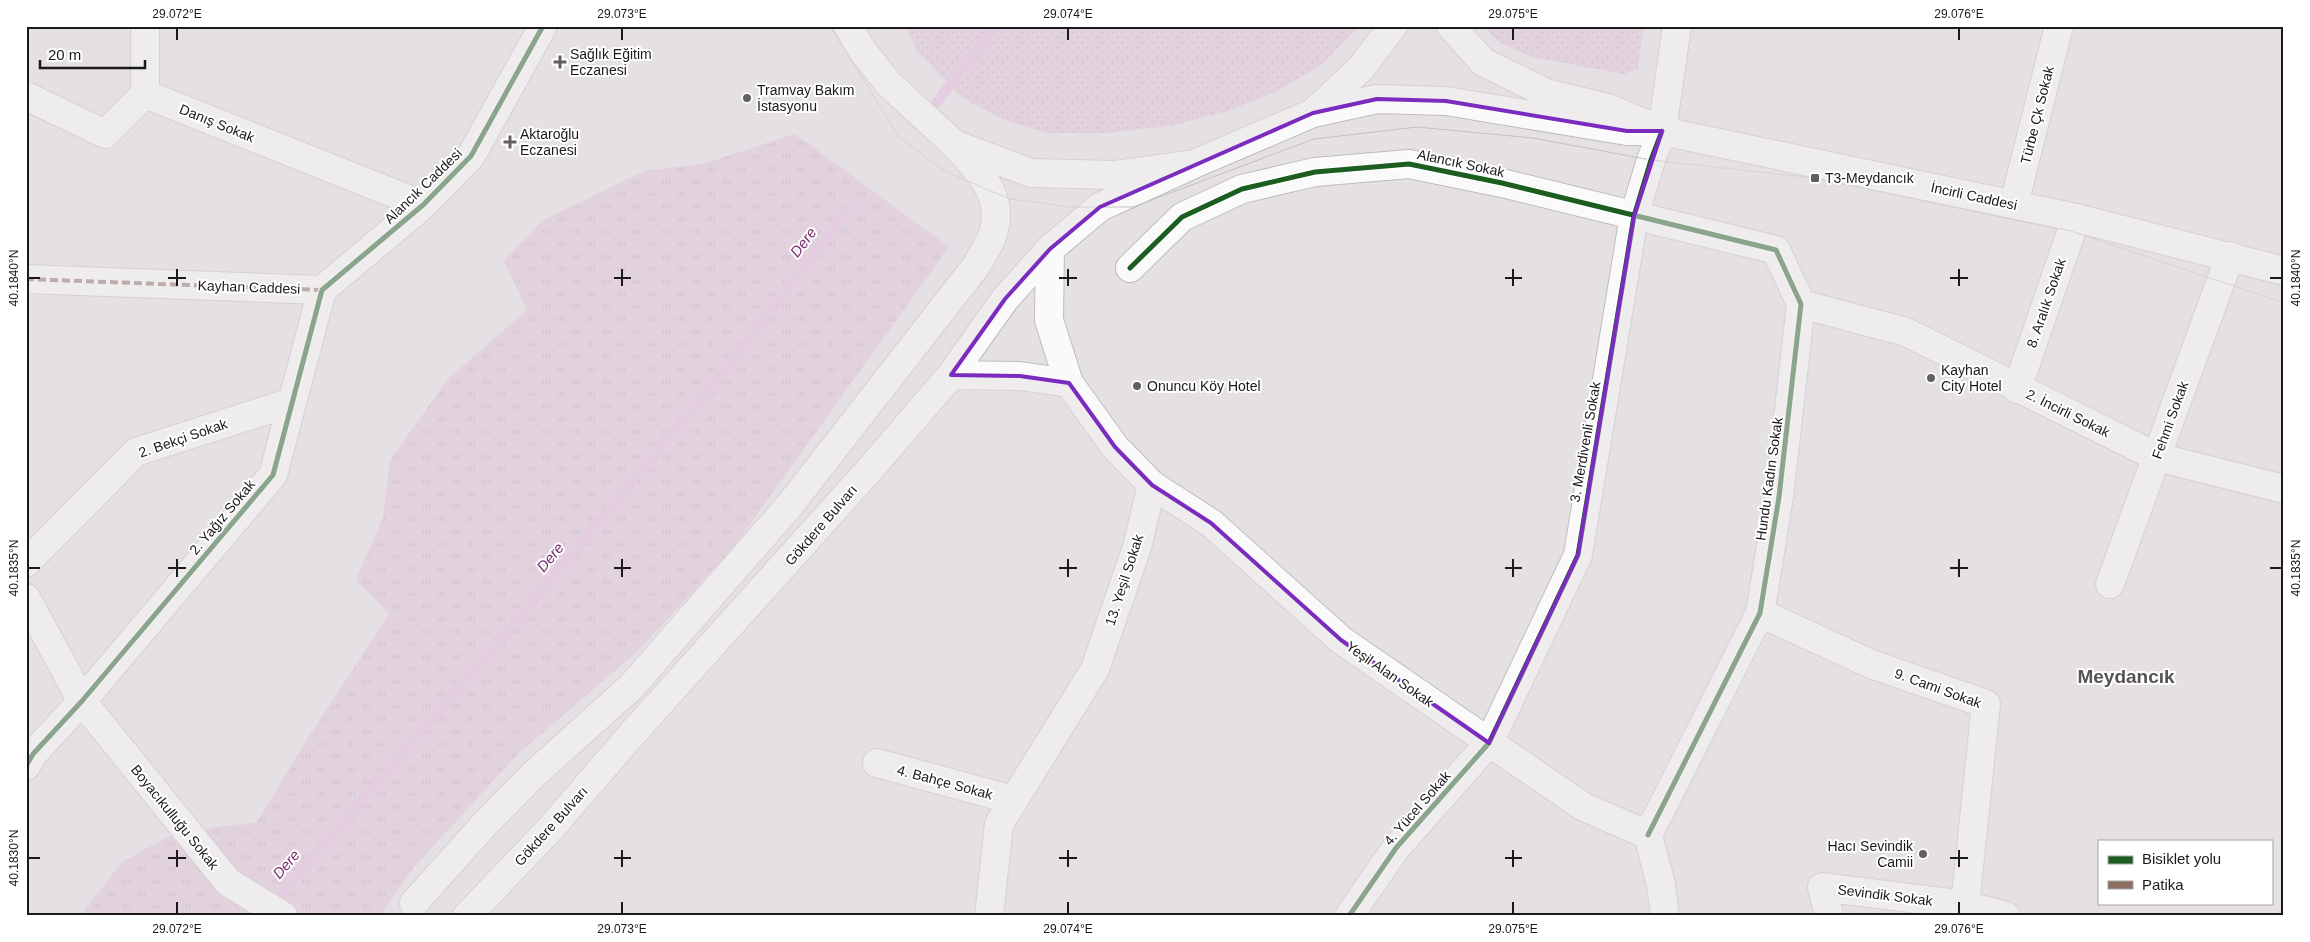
<svg xmlns="http://www.w3.org/2000/svg" width="2310" height="942" viewBox="0 0 2310 942" font-family="Arial,sans-serif">
<style>
.grass{fill:url(#grass-dots)}
.park{fill:url(#park-tufts)}
.lines{fill:none;stroke-linecap:round;stroke-linejoin:round}
.stream{stroke:#e4b6de;stroke-width:10}
.minor-casing{stroke:#bfbcbf;stroke-width:30}
.major-casing{stroke:#bfbcbf;stroke-width:30}
.minor{stroke:#fbfafb;stroke-width:28}
.major{stroke:#fbfafb;stroke-width:28}
.tram{stroke:#c1c0c1;stroke-width:1}
.quiet{stroke:#8d6e63;stroke-width:4;stroke-dasharray:8 4;stroke-linecap:butt}
.cycleway-casing{stroke:#fff;stroke-width:8}
.cycleway{stroke:#1b5e20;stroke-width:5}
.marked{fill:none;stroke:#7b2cbf;stroke-width:4;stroke-linejoin:round}
.ticks{fill:none;stroke:#1b191b;stroke-width:2}
.poi-dot{fill:#625f61;stroke:#fff;stroke-width:2}
.labels{text-anchor:middle;dominant-baseline:central;stroke-width:4;stroke-linejoin:round;paint-order:stroke}
.poi-label{font-size:14px;fill:#1b191b;stroke:#fff;text-anchor:start}
.street-label{font-size:14px;fill:#1b191b;stroke:#fff}
.water-label{font-size:15px;font-style:italic;fill:#782e71;stroke:#fff}
.district-label{font-size:19px;font-weight:bold;fill:#575256;stroke:#fff}
.neatline{fill:none;stroke:#1b191b;stroke-width:2}
.ticks-label{font-size:12px;text-anchor:middle;fill:#1b191b}
</style>
<defs>
<pattern id="grass-dots" width="8" height="8" patternUnits="userSpaceOnUse" patternTransform="scale(1.25)"><rect width="8" height="8" fill="#dcc1d7"/><path d="M2 2h.1M6 6h.1" fill="none" stroke="#bca5b8" stroke-width="1.8" stroke-linecap="round"/></pattern>
<pattern id="park-tufts" width="24" height="20" patternUnits="userSpaceOnUse" patternTransform="scale(1.25)"><rect width="24" height="20" fill="#dcc1d7"/><path d="M3 7l-1-3M5 7V3M7 7l1-3M15 17l-1-3M17 17v-4M19 17l1-3" fill="none" stroke="#bca5b8"/></pattern>
</defs>
<rect width="100%" height="100%" fill="#e5e0e4"/>
<path class="grass" d="M905,26H1359L1321,65L1279,90L1231,110L1170,126L1106,133H1048L1006,121L961,97L917,51Z
M1482,26H1643L1638,69L1624,74L1532,57L1499,42Z"/>
<path class="park" d="M795,134L949,247L732,549L640,649L517,755L415,866L380,916H80L122,862L177,832L257,822L308,738L389,614L356,580L383,517L390,460L449,378L527,310L504,261L542,221L644,171L706,163Z"/>
<g class="lines">
<path class="stream" d="M937,102L995,26
M271,906L511,628L729,365L849,207"/>
<defs>
<path id="minor" d="M145,94V26
M26,96L105,134L145,94L423,205
M2014,204L2059,26
M1130,268L1182,217L1242,189L1315,172L1409,164L1502,183L1776,250L1801,304L1779,497L1760,613L1648,835
M26,279L322,290
M322,290L423,205L471,156L543,26
M1801,304L1906,332L2157,457L2284,489
M2017,389L2076,218
M1152,485L1211,523L1341,640L1582,806L1648,835
M26,563L136,452L292,402
M2110,584L2230,256
M26,598L82,701L228,882L283,916
M1760,613L1871,664L1986,704L1965,905
M877,763L1013,800
M26,766L33,754L82,701L273,475L322,290
M1648,835L1661,885L1665,916
M989,916L999,824L1095,669L1137,547L1152,485L1115,447L1069,383L1049,320L1050,249
M1349,916L1396,848L1489,743L1578,555L1634,216L1651,160L1662,131
M1829,916L1822,887L1965,905L2006,916"/>
<path id="major" d="M848,26L862,50L889,84L954,144L1031,173L1114,175L1194,164L1313,113L1361,68L1393,26
M1451,26L1483,62L1546,93L1608,108L1662,131L2076,218L2284,271
M1313,113L1377,99L1446,101L1627,131H1641
M1662,131L1677,26
M951,375L1020,376L1069,383
M414,903L484,825L533,775L631,687L789,506L976,266C981,257 987,248 991,239C1008,199 979,171 954,144
M467,916L551,828L632,734L871,468L951,375L1005,299L1050,249L1100,207L1194,164"/>
</defs>
<use href="#minor" class="minor-casing"/>
<use href="#major" class="major-casing"/>
<use href="#minor" class="minor"/>
<use href="#major" class="major"/>
<path class="tram" d="M830,26L899,137L946,172L1010,199L1071,207H1133L1314,139L1417,127L1533,138L1651,160L1815,178L2071,231L2284,303"/>
<path class="quiet" d="M26,279L322,290"/>
<defs>
<path id="cycleway" d="M1130,268L1182,217L1242,189L1315,172L1409,164L1502,183L1776,250L1801,304L1779,497L1760,613L1648,835
M26,766L33,754L82,701L273,475L322,290L423,205L471,156L543,26
M1349,916L1396,848L1489,743L1578,555L1634,216L1651,160L1662,131"/>
</defs>
<use href="#cycleway" class="cycleway-casing"/>
<use href="#cycleway" class="cycleway"/>
</g>
<path d="M0 0H2310V942H0ZM1377,99L1446,101L1627,131H1662L1634,216L1578,555L1489,743L1341,640L1211,523L1152,485L1115,447L1069,383L1020,376L951,375L1005,299L1050,249L1100,207L1313,113Z" fill="#e5e0e4" fill-opacity=".55" fill-rule="evenodd"/>
<path class="marked" d="M1377,99L1446,101L1627,131H1662L1634,216L1578,555L1489,743L1341,640L1211,523L1152,485L1115,447L1069,383L1020,376L951,375L1005,299L1050,249L1100,207L1313,113Z"/>
<path class="ticks" d="M177,28V40M622,28V40M1068,28V40M1513,28V40M1959,28V40M177,269V286M622,269V286M1068,269V286M1513,269V286M1959,269V286M28,278H40M168,278H186M614,278H631M1059,278H1077M1505,278H1522M1950,278H1968M2270,278H2282M177,559V577M622,559V577M1068,559V577M1513,559V577M1959,559V577M28,568H40M168,568H186M614,568H631M1059,568H1077M1505,568H1522M1950,568H1968M2270,568H2282M177,850V867M622,850V867M1068,850V867M1513,850V867M1959,850V867M28,858H40M168,858H186M614,858H631M1059,858H1077M1505,858H1522M1950,858H1968M177,902V914M622,902V914M1068,902V914M1513,902V914M1959,902V914"/>
<g class="poi-dot">
<path d="M557.5 54.5h5v5h5v5h-5v5h-5v-5h-5v-5h5z"/>
<circle cx="747" cy="98" r="5"/>
<path d="M507.5 134.5h5v5h5v5h-5v5h-5v-5h-5v-5h5z"/>
<rect x="1810" y="173" width="10" height="10" rx="2.5"/>
<circle cx="1931" cy="378" r="5"/>
<circle cx="1137" cy="386" r="5"/>
<circle cx="1923" cy="854" r="5"/>
</g>
<g class="labels">
<g class="poi-label">
<text x="570" y="54">Sağlık Eğitim<tspan x="570" dy="16">Eczanesi</tspan></text>
<text x="757" y="90">Tramvay Bakım<tspan x="757" dy="16">İstasyonu</tspan></text>
<text x="520" y="134">Aktaroğlu<tspan x="520" dy="16">Eczanesi</tspan></text>
<text x="1825" y="178">T3-Meydancık</text>
<text x="1941" y="370">Kayhan<tspan x="1941" dy="16">City Hotel</tspan></text>
<text x="1147" y="386">Onuncu Köy Hotel</text>
<text x="1913" y="846" text-anchor="end">Hacı Sevindik<tspan x="1913" dy="16">Camii</tspan></text>
</g>
<g class="street-label">
<text transform="translate(2037 115) rotate(-76)">Türbe Çk Sokak</text>
<text transform="translate(217 123) rotate(22)">Danış Sokak</text>
<text transform="translate(1461 163) rotate(12)">Alancık Sokak</text>
<text transform="translate(423 186) rotate(-44)">Alancık Caddesi</text>
<text transform="translate(1974 196) rotate(12)">İncirli Caddesi</text>
<text transform="translate(249 287) rotate(2)">Kayhan Caddesi</text>
<text transform="translate(2046 303) rotate(-71)">8. Aralık Sokak</text>
<text transform="translate(2068 413) rotate(26)">2. İncirli Sokak</text>
<text transform="translate(2170 420) rotate(-70)">Fehmi Sokak</text>
<text transform="translate(183 438) rotate(-19)">2. Bekçi Sokak</text>
<text transform="translate(1585 442) rotate(-80)">3. Merdivenli Sokak</text>
<text transform="translate(1769 479) rotate(-82)">Hundu Kadın Sokak</text>
<text transform="translate(222 517) rotate(-50)">2. Yağız Sokak</text>
<text transform="translate(821 525) rotate(-49)">Gökdere Bulvarı</text>
<text transform="translate(1124 580) rotate(-72)">13. Yeşil Sokak</text>
<text transform="translate(1390 674) rotate(35)">Yeşil Alan Sokak</text>
<text transform="translate(1938 688) rotate(20)">9. Cami Sokak</text>
<text transform="translate(945 782) rotate(15)">4. Bahçe Sokak</text>
<text transform="translate(1417 808) rotate(-49)">4. Yücel Sokak</text>
<text transform="translate(175 817) rotate(51)">Boyacıkulluğu Sokak</text>
<text transform="translate(551 826) rotate(-48)">Gökdere Bulvarı</text>
<text transform="translate(1885 895) rotate(7)">Sevindik Sokak</text>
</g>
<g class="water-label">
<text transform="translate(803 242) rotate(-53)">Dere</text>
<text transform="translate(550 557) rotate(-50)">Dere</text>
<text transform="translate(286 864) rotate(-49)">Dere</text>
</g>
<g class="district-label">
<text x="2126" y="676">Meydancık</text>
</g>
</g>
<rect width="2310" height="942" fill="none" stroke="#ffffff" stroke-width="55"/>
<rect x="2098" y="840" width="175" height="65" fill="#ffffff" stroke="#a4a3a4"/>
<rect x="2108" y="856" width="25" height="8" fill="#1b5e20" stroke="#a4a3a4"/>
<text x="2142" y="864" font-size="15" fill="#1b191b">Bisiklet yolu</text>
<rect x="2108" y="881" width="25" height="8" fill="#8d6e63" stroke="#a4a3a4"/>
<text x="2142" y="890" font-size="15" fill="#1b191b">Patika</text>
<path d="M40 60v8h105v-8" fill="none" stroke="#1b191b" stroke-width="2.5"/>
<text x="48" y="60" font-size="15" fill="#1b191b" stroke="#ffffff" stroke-width="4" paint-order="stroke">20 m</text>
<rect x="28" y="28" width="2254" height="886" class="neatline"/>
<g class="ticks-label">
<text x="177" y="18">29.072°E</text>
<text x="622" y="18">29.073°E</text>
<text x="1068" y="18">29.074°E</text>
<text x="1513" y="18">29.075°E</text>
<text x="1959" y="18">29.076°E</text>
<text transform="translate(14 278) rotate(-90)" y="4">40.1840°N</text>
<text transform="translate(2296 278) rotate(-90)" y="4">40.1840°N</text>
<text transform="translate(14 568) rotate(-90)" y="4">40.1835°N</text>
<text transform="translate(2296 568) rotate(-90)" y="4">40.1835°N</text>
<text transform="translate(14 858) rotate(-90)" y="4">40.1830°N</text>
<text x="177" y="933">29.072°E</text>
<text x="622" y="933">29.073°E</text>
<text x="1068" y="933">29.074°E</text>
<text x="1513" y="933">29.075°E</text>
<text x="1959" y="933">29.076°E</text>
</g>
</svg>
